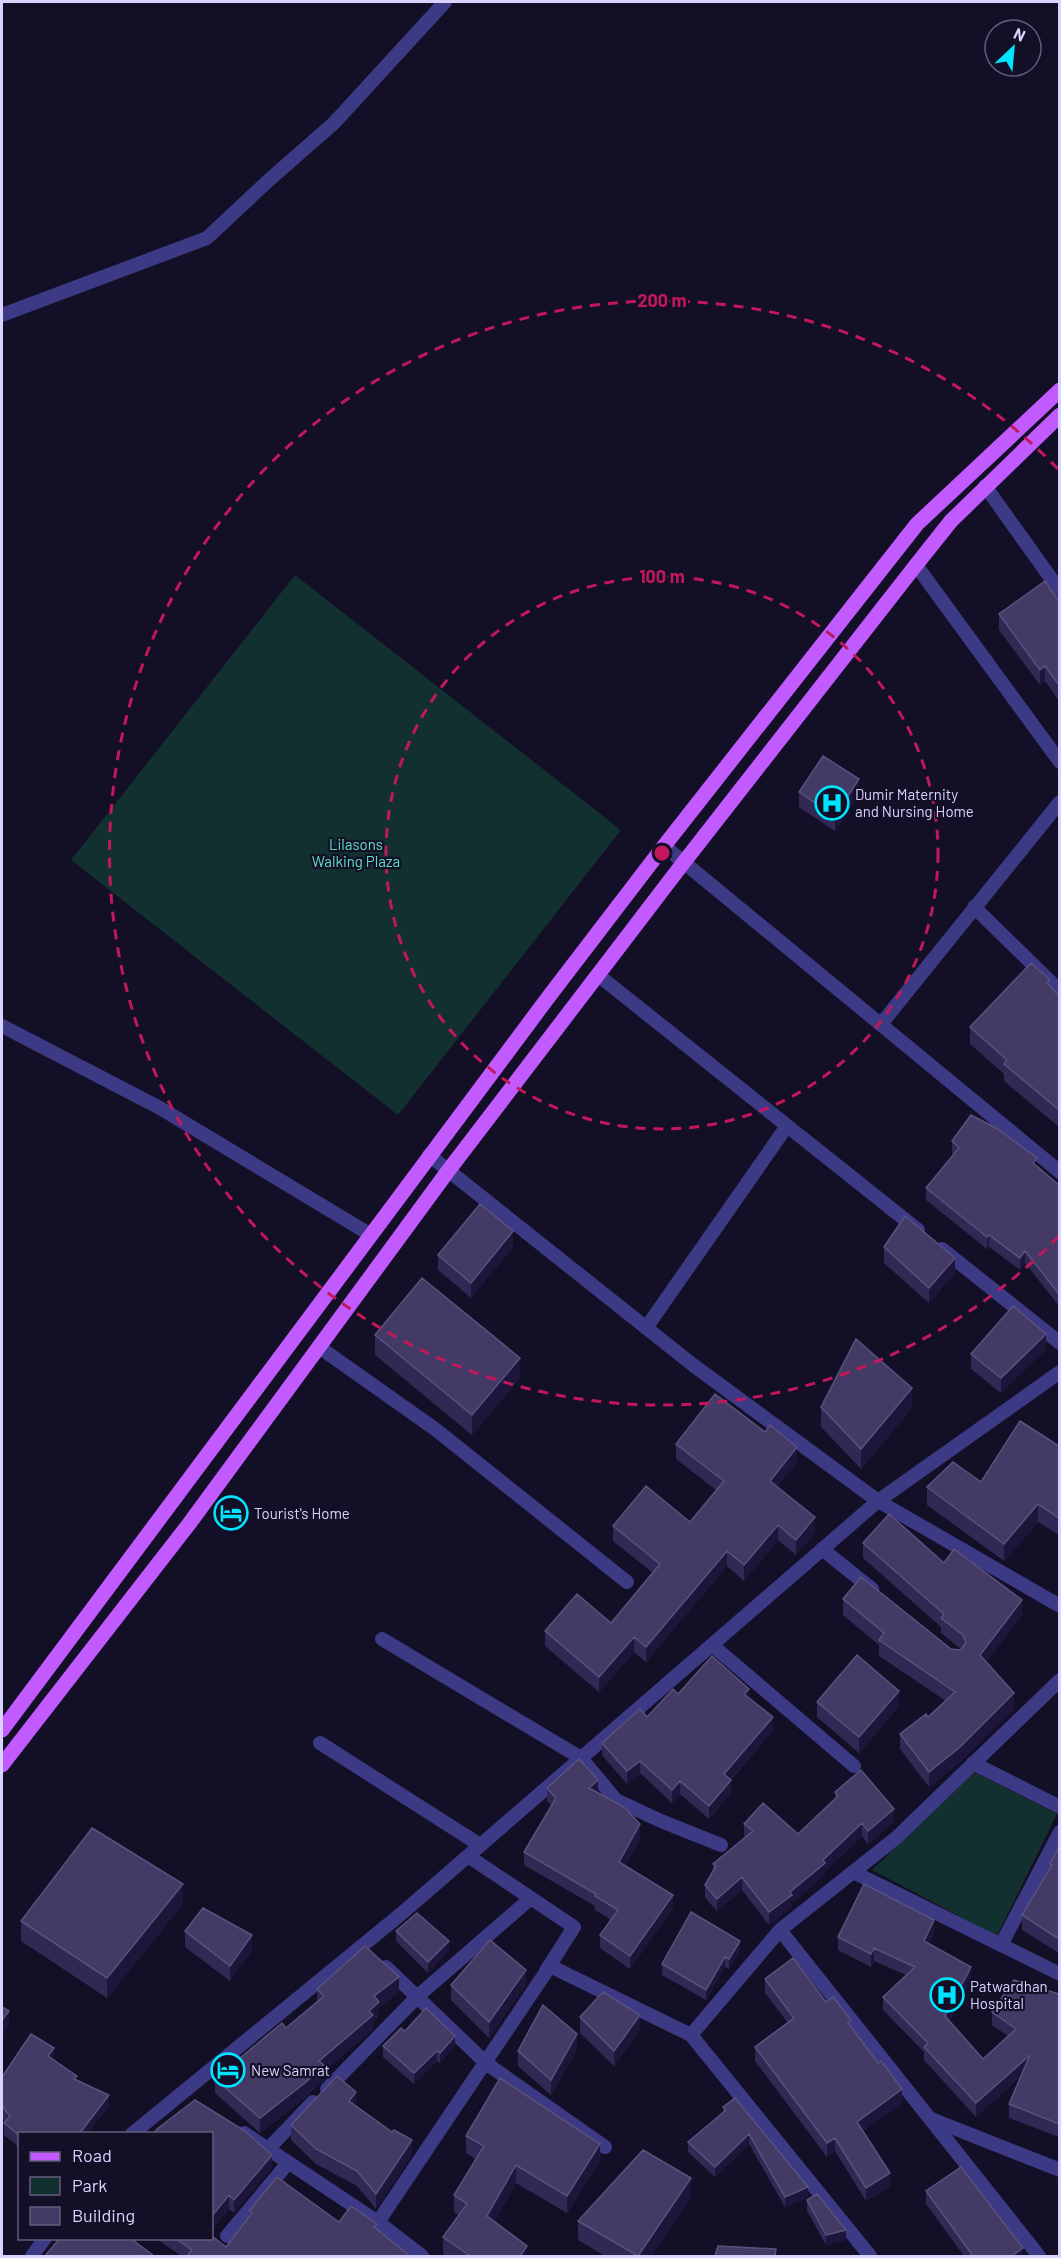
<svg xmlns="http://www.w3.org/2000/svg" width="1061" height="2258" viewBox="0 0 1061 2258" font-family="Barlow,sans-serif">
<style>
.green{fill:#12302f}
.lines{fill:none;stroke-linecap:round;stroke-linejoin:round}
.minor{stroke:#3d3a85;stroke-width:14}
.primary{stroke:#c25bff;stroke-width:15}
.wall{fill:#312854}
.shaded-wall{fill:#1d163a}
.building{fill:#433a66;stroke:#5a527e;stroke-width:1.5}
.ring{fill:none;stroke:#c2185b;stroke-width:3;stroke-dasharray:10 8}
.labels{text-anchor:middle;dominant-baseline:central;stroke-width:4.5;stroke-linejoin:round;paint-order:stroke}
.poi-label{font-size:15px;fill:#d9d4ff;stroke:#130f26;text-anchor:start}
.park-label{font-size:15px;fill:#5fe0c0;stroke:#130f26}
.centre{fill:#c2185b;stroke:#130f26;stroke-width:3}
.ring-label{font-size:18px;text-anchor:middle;font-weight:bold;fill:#c2185b;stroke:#130f26;stroke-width:4.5;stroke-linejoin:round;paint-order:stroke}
</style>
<rect width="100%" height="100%" fill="#130f26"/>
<path class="green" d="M295,575L621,830L398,1115L71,860Z
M975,1772L1057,1814L997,1936L872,1870Z"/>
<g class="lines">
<path class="minor" d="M2,315L207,238L269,180L334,123L445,2
M985,486L1060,591
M916,565L1060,762
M664,846L1060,1172
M974,907L1060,991
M598,975L918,1230
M881,1024L1060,802
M2,1026L160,1108L371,1235
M429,1155L693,1365L878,1501L1060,1606
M942,1249L1060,1343
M646,1328L787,1126
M319,1347L435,1429L627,1582
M822,1549L872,1589
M382,1639L581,1758L616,1800L661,1821L721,1845
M712,1645L854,1766
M320,1743L480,1845
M973,1763L1060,1807
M468,1856L574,1927L546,1971
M853,1872L1060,1974
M780,1930L1039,2256
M1001,1945L1060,1832
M386,1967L487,2064L605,2147
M691,2035L780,1930L896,1838L1060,1680
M327,2089L418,1996L531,1898
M931,2119L1060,2170
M244,2133L378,2222L422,2256
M132,2134L401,1914L878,1501L1060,1372
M268,2149L313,2102
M378,2222L550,1966L691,2035L870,2256
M227,2236L288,2163
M32,2256L45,2238"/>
<path class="primary" d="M2,1730L550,995L664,846L917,524L1060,390
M2,1765L189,1524L448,1171L684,862L916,565L951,521L1060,415"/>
</g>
<path class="wall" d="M1059,602V701L1045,681L1040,685L999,630V614Z
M799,792L859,795L835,831L799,807Z
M1050,986L1059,996V1127L1004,1081V1074L970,1044V1027Z
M952,1141L1037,1165L1059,1185V1306L1025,1263L1020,1270L989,1247L987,1249L926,1200V1188L953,1155L952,1153Z
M513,1247L471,1298L438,1270V1255Z
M884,1247L955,1273L929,1303L884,1263Z
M375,1335L520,1378L472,1435L375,1355Z
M1046,1349L1001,1393L971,1369V1354Z
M821,1407L912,1408L861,1469L821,1427Z
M676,1444L797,1462L777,1487L815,1532L796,1555L778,1540L744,1581L727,1566L646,1662L634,1652L599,1692L545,1646V1631L611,1623L653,1573L613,1541V1526L690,1522L716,1490L676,1459Z
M1059,1446V1535L1038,1522L1004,1561L927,1505V1487L981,1482Z
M863,1543L944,1563L1022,1615L986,1662L1014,1709L959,1763L929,1787L900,1749V1734L928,1717L946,1701L879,1656V1645L843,1615V1599L951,1649L961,1650V1649L941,1633V1627L863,1558Z
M678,1694L749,1698L773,1730L731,1780V1793L709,1819L680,1794L672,1803L640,1773L627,1784L602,1755V1743L647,1717Z
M817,1702L899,1706L859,1753L817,1717Z
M547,1788L598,1793L640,1838L625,1866L673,1908L630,1969L600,1948V1935L611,1920L595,1910V1906L524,1865V1852L552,1806L547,1801Z
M835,1792L894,1821L868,1844L862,1836L825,1871V1875L792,1903V1907L769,1925L742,1890L717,1911L705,1898V1885L713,1871V1864L746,1837L744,1836V1824L798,1834L835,1799Z
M1059,1847V1961V1953L1022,1930V1915L1050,1869V1864Z
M183,1904L107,1998L21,1941V1921Z
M185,1931L252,1950L230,1981L185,1947Z
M396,1931L449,1951L428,1973L396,1941Z
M934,1934L929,1944L971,1980L949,2021L983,2059L1008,2036L992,2025V2012L1059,1994V2137L1009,2118V2104L1021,2076L976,2117L924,2060V2052L883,2010V1997L906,1975L874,1961L871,1967L838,1950V1937Z
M740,1951L729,1969L725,1967L706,2000L662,1975V1964Z
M765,1979L826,2002L851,2028L902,2103L863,2131L890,2186L866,2201L835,2151L827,2157L755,2061V2047L788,2023L765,1993Z
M451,1985H526L489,2038L451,2000Z
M317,1989L399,1992L379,2007V2016L373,2022V2029L324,2071V2079L306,2097L260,2133L215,2093V2079L286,2028L317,2002Z
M580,2017L640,2030L614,2066L580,2033Z
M405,2031L455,2046L440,2063L437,2061L414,2084L383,2057V2046Z
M577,2049L551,2095L518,2066V2051Z
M54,2060L109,2107L20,2133V2148L4,2135V2123L5,2122L2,2117V2077Z
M735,2098L808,2197L785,2207L749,2144L715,2177L688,2152V2142L723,2113V2107Z
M356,2106L412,2155L376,2209L357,2186L316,2164L291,2140V2125Z
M245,2131L272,2168L234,2213L229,2209L212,2229Z
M466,2136L600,2162L567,2213L516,2183L494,2222L527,2256H446L443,2254V2237L459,2216L454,2212V2195L476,2159L466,2153Z
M926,2191L1023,2256H964L926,2204Z
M691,2198L651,2256H605L578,2240V2221Z
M807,2200L846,2240L826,2245L807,2211Z
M249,2211L339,2222L377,2229L410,2256H181L156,2238H212L226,2247L249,2218Z"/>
<path class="shaded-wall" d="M1045,666V681L1040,685V670Z
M859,779V795L835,831V816Z
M513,1231V1247L471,1298V1283Z
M989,1235V1247L987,1249V1237Z
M1025,1251V1263L1020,1270V1258Z
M955,1258V1273L929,1303V1288Z
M1046,1334V1349L1001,1393V1378Z
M520,1358V1378L472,1435V1415Z
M912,1388V1408L861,1469V1449Z
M797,1447V1462L770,1496V1481Z
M1038,1504V1522L1004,1561V1544Z
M815,1517V1532L796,1555V1540Z
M778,1525V1540L744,1581V1565Z
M727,1551V1566L646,1662V1647Z
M1022,1600V1615L980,1671V1655Z
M634,1637V1652L599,1692V1677Z
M749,1689V1702L744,1694Z
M899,1691V1706L859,1753V1737Z
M1014,1693V1709L959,1763L929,1787V1772Z
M773,1717V1730L724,1787V1774Z
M640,1761V1773L627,1784V1771Z
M598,1780V1793L589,1788Z
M731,1780V1793L709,1819V1806Z
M680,1781V1794L672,1803V1790Z
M894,1809V1821L868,1844V1831Z
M862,1823V1836L825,1871V1875L792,1903V1907L769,1925V1912Z
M640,1824V1838L619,1876V1862Z
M742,1877V1890L717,1911V1899Z
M183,1884V1904L107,1998V1978Z
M673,1895V1908L630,1969V1956Z
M934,1920V1934L924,1955V1941Z
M252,1935V1950L230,1981V1966Z
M449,1941V1951L428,1973V1962Z
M740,1941V1951L729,1969V1959Z
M874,1948V1961L871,1967V1954Z
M725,1957V1967L706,2000V1990Z
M971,1967V1980L945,2030V2016Z
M526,1970V1985L489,2038V2022Z
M399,1977V1992L379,2007V2016L373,2022V2029L324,2071V2079L306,2097L260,2133V2118L369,2011L374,1996Z
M9,2011V2026L2,2036V2020Z
M640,2015V2030L614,2066V2051Z
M577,2034V2049L551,2095V2080Z
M455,2036V2046L440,2063V2053Z
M54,2048V2060L48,2056Z
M437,2051V2061L414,2084V2073Z
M1030,2055V2068L976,2117V2103Z
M902,2089V2103L857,2135V2122Z
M356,2092V2107L349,2101Z
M109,2095V2107L88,2133H80Z
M749,2134V2144L715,2177V2167Z
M835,2138V2151L827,2157V2143Z
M412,2140V2155L376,2209V2194Z
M600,2144V2162L567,2213V2196Z
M272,2155V2168L234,2213V2200Z
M516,2165V2183L487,2234V2216Z
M890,2173V2186L866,2201V2188Z
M691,2178V2198L651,2256H638Z
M808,2187V2197L785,2207V2197Z
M229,2195V2209L212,2229V2216Z
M846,2230V2240L826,2245V2235Z
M527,2246V2256H520Z
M1023,2248V2256H1013V2255Z"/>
<path class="building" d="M1045,581L1059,602V685L1045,666L1040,670L999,614Z
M823,756L859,779L835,816L799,792Z
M1031,963L1050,980L1047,983L1059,996V1110L1004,1064L1007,1060L970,1027Z
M971,1115L996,1128L1037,1158L1033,1163L1059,1185V1294L1025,1251L1020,1258L989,1235L987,1237L926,1188L959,1148L952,1141Z
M480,1204L513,1231L471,1283L438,1255Z
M905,1216L955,1258L929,1288L884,1247Z
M422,1278L520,1358L472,1415L375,1335Z
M1013,1306L1046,1334L1001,1378L971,1354Z
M856,1339L912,1388L861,1449L821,1407Z
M715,1394L765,1432L770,1425L797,1447L770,1481L815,1517L796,1540L778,1525L744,1565L727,1551L646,1647L634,1637L599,1677L545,1631L577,1594L611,1623L660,1564L613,1526L646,1486L690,1522L724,1481L676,1444Z
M1020,1421L1059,1446V1518L1038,1504L1004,1544L927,1487L953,1462L981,1482Z
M889,1514L944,1563L954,1549L1022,1600L980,1655L1014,1693L959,1748L929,1772L900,1734L926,1714L928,1717L955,1692L879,1640L884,1633L843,1599L861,1577L951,1649L961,1650L966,1642L963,1635L941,1618L944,1614L863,1543Z
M857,1655L899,1691L859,1737L817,1702Z
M712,1656L749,1689L744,1694L773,1717L724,1774L731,1780L709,1806L680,1781L672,1790L640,1761L627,1771L602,1743L640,1709L647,1717L673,1689L678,1694Z
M579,1759L598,1780L589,1788L624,1807L640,1824L619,1862L673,1895L630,1956L600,1935L618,1910L595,1896L596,1894L524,1852L556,1798L547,1788Z
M861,1770L894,1809L868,1831L862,1823L823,1860L825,1863L790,1892L792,1895L769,1912L742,1877L717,1899L705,1885L716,1866L713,1864L753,1831L744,1824L763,1803L798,1834L838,1796L835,1792Z
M92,1828L183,1884L107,1978L21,1921Z
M1059,1847V1939L1022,1915L1052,1865L1050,1864Z
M864,1884L934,1920L924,1941L971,1967L945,2016L983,2059L1016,2029L992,2012L1014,1980L1059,1994V2124L1009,2104L1030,2055L976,2103L924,2047L928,2043L883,1997L915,1967L874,1948L871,1954L838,1937Z
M203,1908L252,1935L230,1966L185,1931Z
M691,1912L740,1941L729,1959L725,1957L706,1990L662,1964Z
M417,1913L449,1941L428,1962L396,1931Z
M490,1940L526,1970L489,2022L451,1985Z
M365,1946L399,1977L374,1996L379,2002L369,2011L373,2015L319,2061L324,2065L306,2082L260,2118L215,2079L282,2023L286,2028L324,1996L317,1989Z
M793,1958L826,2002L833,1997L851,2020L848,2023L878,2063L881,2061L902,2089L857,2122L890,2173L866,2188L835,2138L827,2143L755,2047L794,2018L765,1979Z
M603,1992L640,2015L614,2051L580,2017Z
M543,2005L577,2034L551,2080L518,2051Z
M2,2007L9,2011L2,2020Z
M426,2008L455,2036L440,2053L437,2051L414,2073L383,2046L401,2028L405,2031Z
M31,2034L54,2048L48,2056L77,2076L74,2079L109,2095L80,2133H20V2136L4,2123L10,2116L2,2106V2077Z
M337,2076L356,2092L349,2101L392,2132L394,2130L412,2140L376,2194L357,2171L316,2149L291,2125Z
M500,2078L600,2144L567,2196L516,2165L487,2216L527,2246L520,2256H470L443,2237L467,2204L454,2195L484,2146L466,2136Z
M735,2098L808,2187L785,2197L749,2134L715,2167L688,2142L726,2110L723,2107Z
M195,2100L245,2131L272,2155L234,2200L229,2195L212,2216V2133H154L157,2129Z
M643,2150L691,2178L638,2256L578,2221Z
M961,2167L1023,2248L1013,2255L1014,2256H973L926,2191Z
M277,2177L339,2222L351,2206L377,2224L374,2227L410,2256H187L192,2250L175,2238H212V2236L226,2247L252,2213L249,2211Z
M817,2194L846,2230L826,2235L807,2200Z
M60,2238H130L154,2256H45Z
M718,2246L776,2249L775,2256H715Z"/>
<g class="ring">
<circle cx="662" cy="853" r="276"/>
<path d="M1059 1236A552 552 0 1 1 1059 470"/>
</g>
<defs>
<symbol id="hospital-ring" viewBox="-11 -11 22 22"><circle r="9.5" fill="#130f26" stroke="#00e5ff" stroke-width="1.5"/><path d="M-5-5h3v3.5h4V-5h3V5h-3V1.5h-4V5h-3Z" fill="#00e5ff"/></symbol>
<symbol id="hotel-ring" viewBox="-11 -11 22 22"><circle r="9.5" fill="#130f26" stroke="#00e5ff" stroke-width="1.5"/><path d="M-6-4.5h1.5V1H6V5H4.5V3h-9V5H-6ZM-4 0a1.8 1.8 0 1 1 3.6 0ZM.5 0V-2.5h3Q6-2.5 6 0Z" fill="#00e5ff"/></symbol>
</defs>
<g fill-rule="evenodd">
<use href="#hospital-ring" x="813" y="784" width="38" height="38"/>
<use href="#hotel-ring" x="212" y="1494" width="38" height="38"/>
<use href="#hospital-ring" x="928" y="1976" width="38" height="38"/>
<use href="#hotel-ring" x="209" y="2051" width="38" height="38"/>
</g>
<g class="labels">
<g class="poi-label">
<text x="855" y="794">Dumir Maternity<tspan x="855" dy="17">and Nursing Home</tspan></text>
<text x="254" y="1513">Tourist's Home</text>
<text x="970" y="1986">Patwardhan<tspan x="970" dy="17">Hospital</tspan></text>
<text x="251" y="2070">New Samrat</text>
</g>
<g class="park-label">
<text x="356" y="844">Lilasons<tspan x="356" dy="17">Walking Plaza</tspan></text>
</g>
</g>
<circle cx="662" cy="853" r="9" class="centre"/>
<g class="ring-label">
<text x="662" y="307">200 m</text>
<text x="662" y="583">100 m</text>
</g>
<rect width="1061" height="2258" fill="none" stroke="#d9d4ff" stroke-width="6"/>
<rect x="18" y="2132" width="195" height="108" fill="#130f26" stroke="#625e7d" stroke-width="1.5"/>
<rect x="30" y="2152" width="30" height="9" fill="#c25bff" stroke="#625e7d" stroke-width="1.5"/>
<text x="72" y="2162" font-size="18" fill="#d9d4ff">Road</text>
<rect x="30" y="2177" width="30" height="18" fill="#12302f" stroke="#625e7d" stroke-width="1.5"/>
<text x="72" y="2192" font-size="18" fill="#d9d4ff">Park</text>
<rect x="30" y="2207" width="30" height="18" fill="#433a66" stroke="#625e7d" stroke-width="1.5"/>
<text x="72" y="2222" font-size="18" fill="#d9d4ff">Building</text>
<g transform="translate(1013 48) rotate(26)"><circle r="28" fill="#130f26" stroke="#625e7d" stroke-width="1.5"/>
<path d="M0-4.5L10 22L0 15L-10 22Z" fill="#00e5ff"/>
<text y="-9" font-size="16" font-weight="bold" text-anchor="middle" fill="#d9d4ff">N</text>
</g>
</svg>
